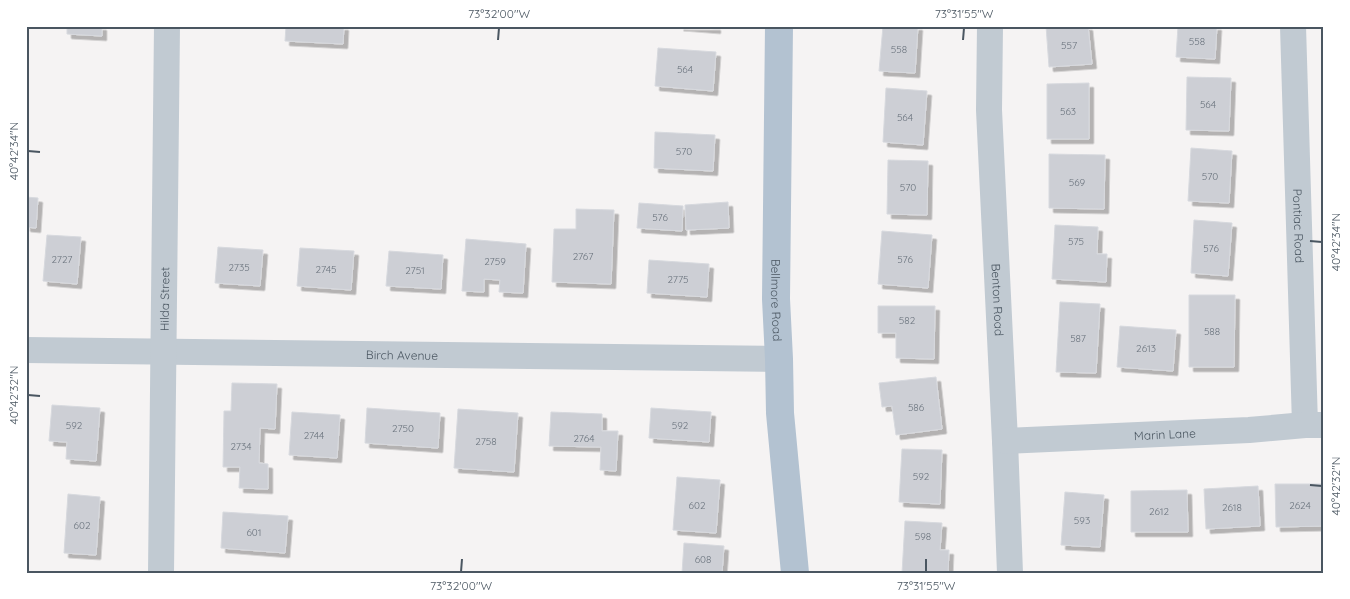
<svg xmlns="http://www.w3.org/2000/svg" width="1350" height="599" viewBox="0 0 1350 599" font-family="Quicksand,sans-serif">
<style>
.building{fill:#cdcfd5;stroke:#d7d9de;filter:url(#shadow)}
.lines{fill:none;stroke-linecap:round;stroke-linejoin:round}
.minor{stroke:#c1cad2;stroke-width:26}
.major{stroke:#b3c2d1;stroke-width:28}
.ticks{fill:none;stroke:#4a5661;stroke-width:2}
.labels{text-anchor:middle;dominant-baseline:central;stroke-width:4.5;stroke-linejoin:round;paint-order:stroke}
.number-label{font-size:10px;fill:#6b747e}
.street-label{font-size:12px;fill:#4a5661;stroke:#fff}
.neatline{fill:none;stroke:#4a5661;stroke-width:2}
.ticks-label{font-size:12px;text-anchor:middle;fill:#4a5661}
</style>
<defs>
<filter id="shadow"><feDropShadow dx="4.5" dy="4.5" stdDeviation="0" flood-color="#0004"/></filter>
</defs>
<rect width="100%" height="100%" fill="#f5f3f3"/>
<path class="building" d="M67,26H102V36L67,34Z
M286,26H344L343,44L285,41Z
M679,26H716V29Z
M883,26H918L915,73L879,71Z
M1046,26H1088L1092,64L1049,67Z
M1178,26H1217L1215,59L1176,57Z
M658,48L716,52L713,91L655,86Z
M1187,77L1231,78L1229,131L1186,130Z
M1089,83V139H1047V84Z
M886,88L927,91L923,145L883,142Z
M655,132L715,135L713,171L654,168Z
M1191,148L1232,151L1229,203L1188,201Z
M1049,154L1105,155L1104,209L1049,208Z
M888,160L928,161L927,215L887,214Z
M26,197L38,198L36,228L26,227Z
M728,202L729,228L686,230L685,205Z
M639,203L683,206L682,231L637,228Z
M576,209L614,210L611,284L552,282L554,229H576Z
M1194,220L1232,223L1228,276L1191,273Z
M1055,225L1098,227L1097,254H1107L1106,282L1052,279Z
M882,231L932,235L928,288L878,284Z
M47,235L81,237L77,284L43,281Z
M466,239L526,244L523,293L499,292L500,280L484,279V292L462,291Z
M218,247L263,250L260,286L215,283Z
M300,248L354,251L351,290L297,286Z
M389,251L443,255L441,289L386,286Z
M649,260L709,264L707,297L647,293Z
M1189,295H1235L1234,367H1189Z
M1060,302L1100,304L1096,373L1056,372Z
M878,306H935L934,359L896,358V333H878Z
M1120,326L1176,330L1173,371L1117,367Z
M936,377L942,429L896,435L892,406L882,407L879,383Z
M232,383L277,384L275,429L260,428L259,463L268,464V489L239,488L240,467H223L224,411H231Z
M52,405L100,408L96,461L66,459L67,442L49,441Z
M367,408L440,413L438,448L365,443Z
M651,408L711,412L709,442L649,438Z
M458,409L518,413L514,472L454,468Z
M292,412L340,415L337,458L289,455Z
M551,412L602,414V431H618L616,471L600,470L601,447L549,446Z
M902,449L942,450L940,504L899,502Z
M677,477L720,480L716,533L673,530Z
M1275,484H1324V526L1276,527Z
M1258,486L1260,526L1206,529L1204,489Z
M1187,490L1188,532H1131V491Z
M1065,492L1104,495L1100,547L1061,545Z
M68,494L100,497L96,555L64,553Z
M223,512L288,516L285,553L221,548Z
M905,521L942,523L940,550H949L948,573H902Z
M684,543L724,546L722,573H682Z"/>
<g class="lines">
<g class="minor">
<path id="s1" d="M990,26L989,110L1005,441L1010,573"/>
<path id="s2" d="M1293,26L1305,425"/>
<path id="s3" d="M26,350L779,359"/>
<path id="s4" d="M1005,441L1249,430L1305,425H1324"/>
<path id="s5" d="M161,573L167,26"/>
</g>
<path class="major" id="s6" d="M779,26L776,299L779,359L780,413L795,573"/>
</g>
<path class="ticks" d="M498,40L499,28M963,40L964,28M28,151L40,152M1310,241L1322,242M28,395L40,396M1310,485L1322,486M461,572L462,559M926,572V559"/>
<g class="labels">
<g class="number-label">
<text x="1197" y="41">558</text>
<text x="1069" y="45">557</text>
<text x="899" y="49">558</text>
<text x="685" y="69">564</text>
<text x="1208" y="104">564</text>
<text x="1068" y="111">563</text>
<text x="905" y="117">564</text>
<text x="684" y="151">570</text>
<text x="1210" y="176">570</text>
<text x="1077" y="182">569</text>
<text x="908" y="187">570</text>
<text x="660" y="217">576</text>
<text x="1076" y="241">575</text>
<text x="1211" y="248">576</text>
<text x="583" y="256">2767</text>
<text x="62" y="259">2727</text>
<text x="905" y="259">576</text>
<text x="495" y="261">2759</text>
<text x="239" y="267">2735</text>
<text x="326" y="269">2745</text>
<text x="415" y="270">2751</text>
<text x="678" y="279">2775</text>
<text x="907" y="320">582</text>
<text x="1212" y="331">588</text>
<text x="1078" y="338">587</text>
<text x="1146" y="348">2613</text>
<text x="916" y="407">586</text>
<text x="74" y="425">592</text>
<text x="680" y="425">592</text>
<text x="403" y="428">2750</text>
<text x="314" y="435">2744</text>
<text x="584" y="438">2764</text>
<text x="486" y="441">2758</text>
<text x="241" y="446">2734</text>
<text x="921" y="476">592</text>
<text x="697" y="505">602</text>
<text x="1300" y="505">2624</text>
<text x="1232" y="507">2618</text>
<text x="1159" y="511">2612</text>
<text x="1082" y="520">593</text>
<text x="82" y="525">602</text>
<text x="254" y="532">601</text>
<text x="923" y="536">598</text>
<text x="703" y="559">608</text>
</g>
<g class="street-label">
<text stroke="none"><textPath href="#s2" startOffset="200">Pontiac Road</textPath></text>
<text stroke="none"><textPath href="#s5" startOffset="274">Hilda Street</textPath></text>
<text stroke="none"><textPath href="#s6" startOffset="274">Bellmore Road</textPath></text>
<text stroke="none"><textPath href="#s1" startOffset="274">Benton Road</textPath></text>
<text stroke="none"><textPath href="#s3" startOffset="376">Birch Avenue</textPath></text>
<text stroke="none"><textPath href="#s4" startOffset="160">Marin Lane</textPath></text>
</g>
</g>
<rect width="1350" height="599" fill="none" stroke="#ffffff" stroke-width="55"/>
<rect x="28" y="28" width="1294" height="544" class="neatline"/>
<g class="ticks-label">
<text x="499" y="18">73°32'00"W</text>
<text x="964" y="18">73°31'55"W</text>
<text transform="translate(14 151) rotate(-90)" y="4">40°42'34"N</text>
<text transform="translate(1336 242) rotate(-90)" y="4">40°42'34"N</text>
<text transform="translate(14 395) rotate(-90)" y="4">40°42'32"N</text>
<text transform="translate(1336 486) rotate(-90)" y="4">40°42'32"N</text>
<text x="461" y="590">73°32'00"W</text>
<text x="926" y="590">73°31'55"W</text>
</g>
</svg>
